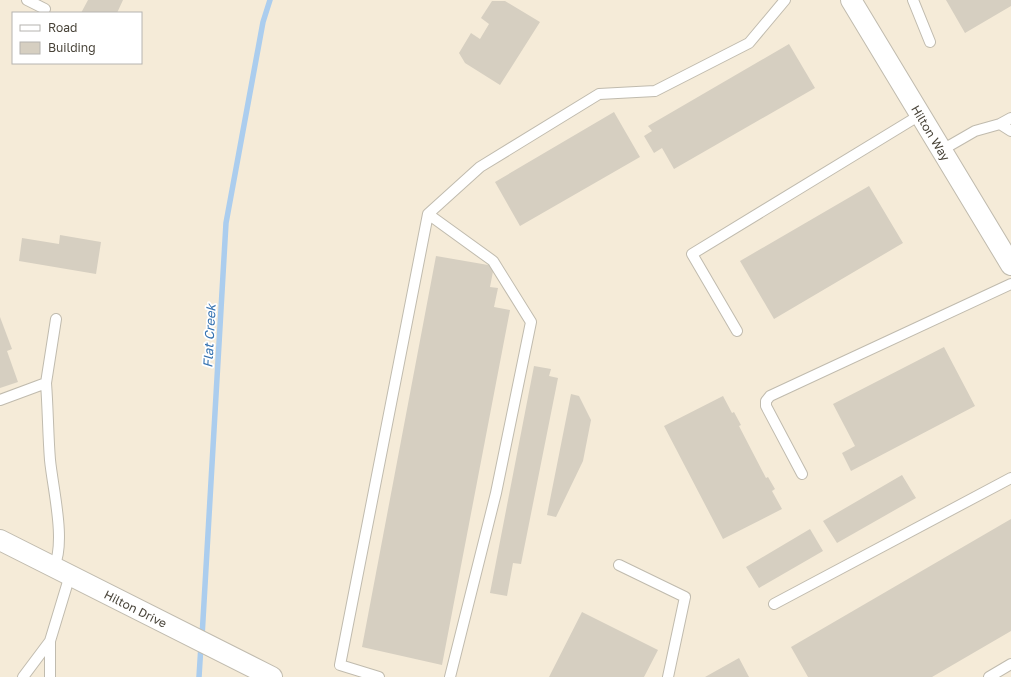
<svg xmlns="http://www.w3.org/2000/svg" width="1011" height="677" viewBox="0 0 1011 677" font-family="'Golos Text',sans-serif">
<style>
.commercial{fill:#f5ebd8;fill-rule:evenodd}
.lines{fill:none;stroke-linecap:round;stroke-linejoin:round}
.stream{stroke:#abcdee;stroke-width:5.5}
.building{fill:#d6cfc1}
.service-casing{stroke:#c0bbae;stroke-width:12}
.minor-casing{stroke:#c0bbae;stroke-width:22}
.service{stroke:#fff;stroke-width:10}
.minor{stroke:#fff;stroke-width:20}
.labels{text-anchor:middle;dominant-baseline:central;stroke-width:3.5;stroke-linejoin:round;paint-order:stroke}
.street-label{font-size:12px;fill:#494439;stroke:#fff}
.water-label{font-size:13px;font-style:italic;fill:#3673b1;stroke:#fff}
</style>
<rect width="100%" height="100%" fill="#f5f3eb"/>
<path class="commercial" d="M0,0H1011V677H0ZM13,13H141V63H13Z"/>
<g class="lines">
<path class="stream" d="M202,637L226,223L263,22L270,0
M199,677L201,645"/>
</g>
<path class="building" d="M88,0H123L117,13H81Z
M946,0H1011V6L965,33Z
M492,1H505L540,22L500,85L465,63L459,53L471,33L480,39L489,24L481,18Z
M789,44L815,88L674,169L662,148L654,153L644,136L652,131L648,126Z
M614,112L640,157L520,226L495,182Z
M869,186L903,243L774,319L740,261Z
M60,235L101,242L96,274L19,261L22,238L59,244Z
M436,256L494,266L490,287L498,288L494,307L510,310L442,665L362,647Z
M0,317L12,349L7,351L18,382L0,388Z
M944,347L975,406L851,471L842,453L855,446L833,404Z
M534,366L551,369L549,376L558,378L521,564L513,563L507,596L490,593Z
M571,394L579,396L591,420L583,461L556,517L547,515Z
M723,396L732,413L734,412L741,425L739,426L766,478L768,477L775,489L772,491L782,509L723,539L664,426Z
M902,475L916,498L837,543L823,521Z
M1011,519V631L932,677H808L791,647Z
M810,529L823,551L759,588L746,567Z
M582,612L658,650L644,677H549Z
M739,658L749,677H705Z"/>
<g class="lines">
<defs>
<path id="service" d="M27,0L45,9
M913,0L930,42
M1000,124L1011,118
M942,150L975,131L1000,124L1011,131
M428,214L480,167L599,94L655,91L749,43L785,0
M737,331L692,254L920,115
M46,383C48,409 48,435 50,460C53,490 66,541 54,567
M0,400L46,383L56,319
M802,474L766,406V401L770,396L1011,284
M619,565L685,597L668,677
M774,604L1011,478
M23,677L50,641L70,575
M50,677V641
M379,677L340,665L428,214L493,261L531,322L496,493L450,677
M989,677L1011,664"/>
<g id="minor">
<path id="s1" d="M851,0L1011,265"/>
<path id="s2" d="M0,540L272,677"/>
</g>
</defs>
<use href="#service" class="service-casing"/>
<use href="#minor" class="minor-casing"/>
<use href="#service" class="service"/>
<use href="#minor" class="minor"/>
</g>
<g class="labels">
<g class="street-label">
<text stroke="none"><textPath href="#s1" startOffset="155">Hilton Way</textPath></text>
<text stroke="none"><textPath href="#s2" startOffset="152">Hilton Drive</textPath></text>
</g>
<g class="water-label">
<text transform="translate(209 336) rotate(-87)">Flat Creek</text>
</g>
</g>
<rect x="12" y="12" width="130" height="52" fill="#ffffff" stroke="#b6b4b0"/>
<rect x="20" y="25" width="20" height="6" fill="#ffffff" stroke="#b6b4b0"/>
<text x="48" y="32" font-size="12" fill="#494439">Road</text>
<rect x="20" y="42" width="20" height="12" fill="#d6cfc1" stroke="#b6b4b0"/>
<text x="48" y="52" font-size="12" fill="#494439">Building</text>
</svg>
